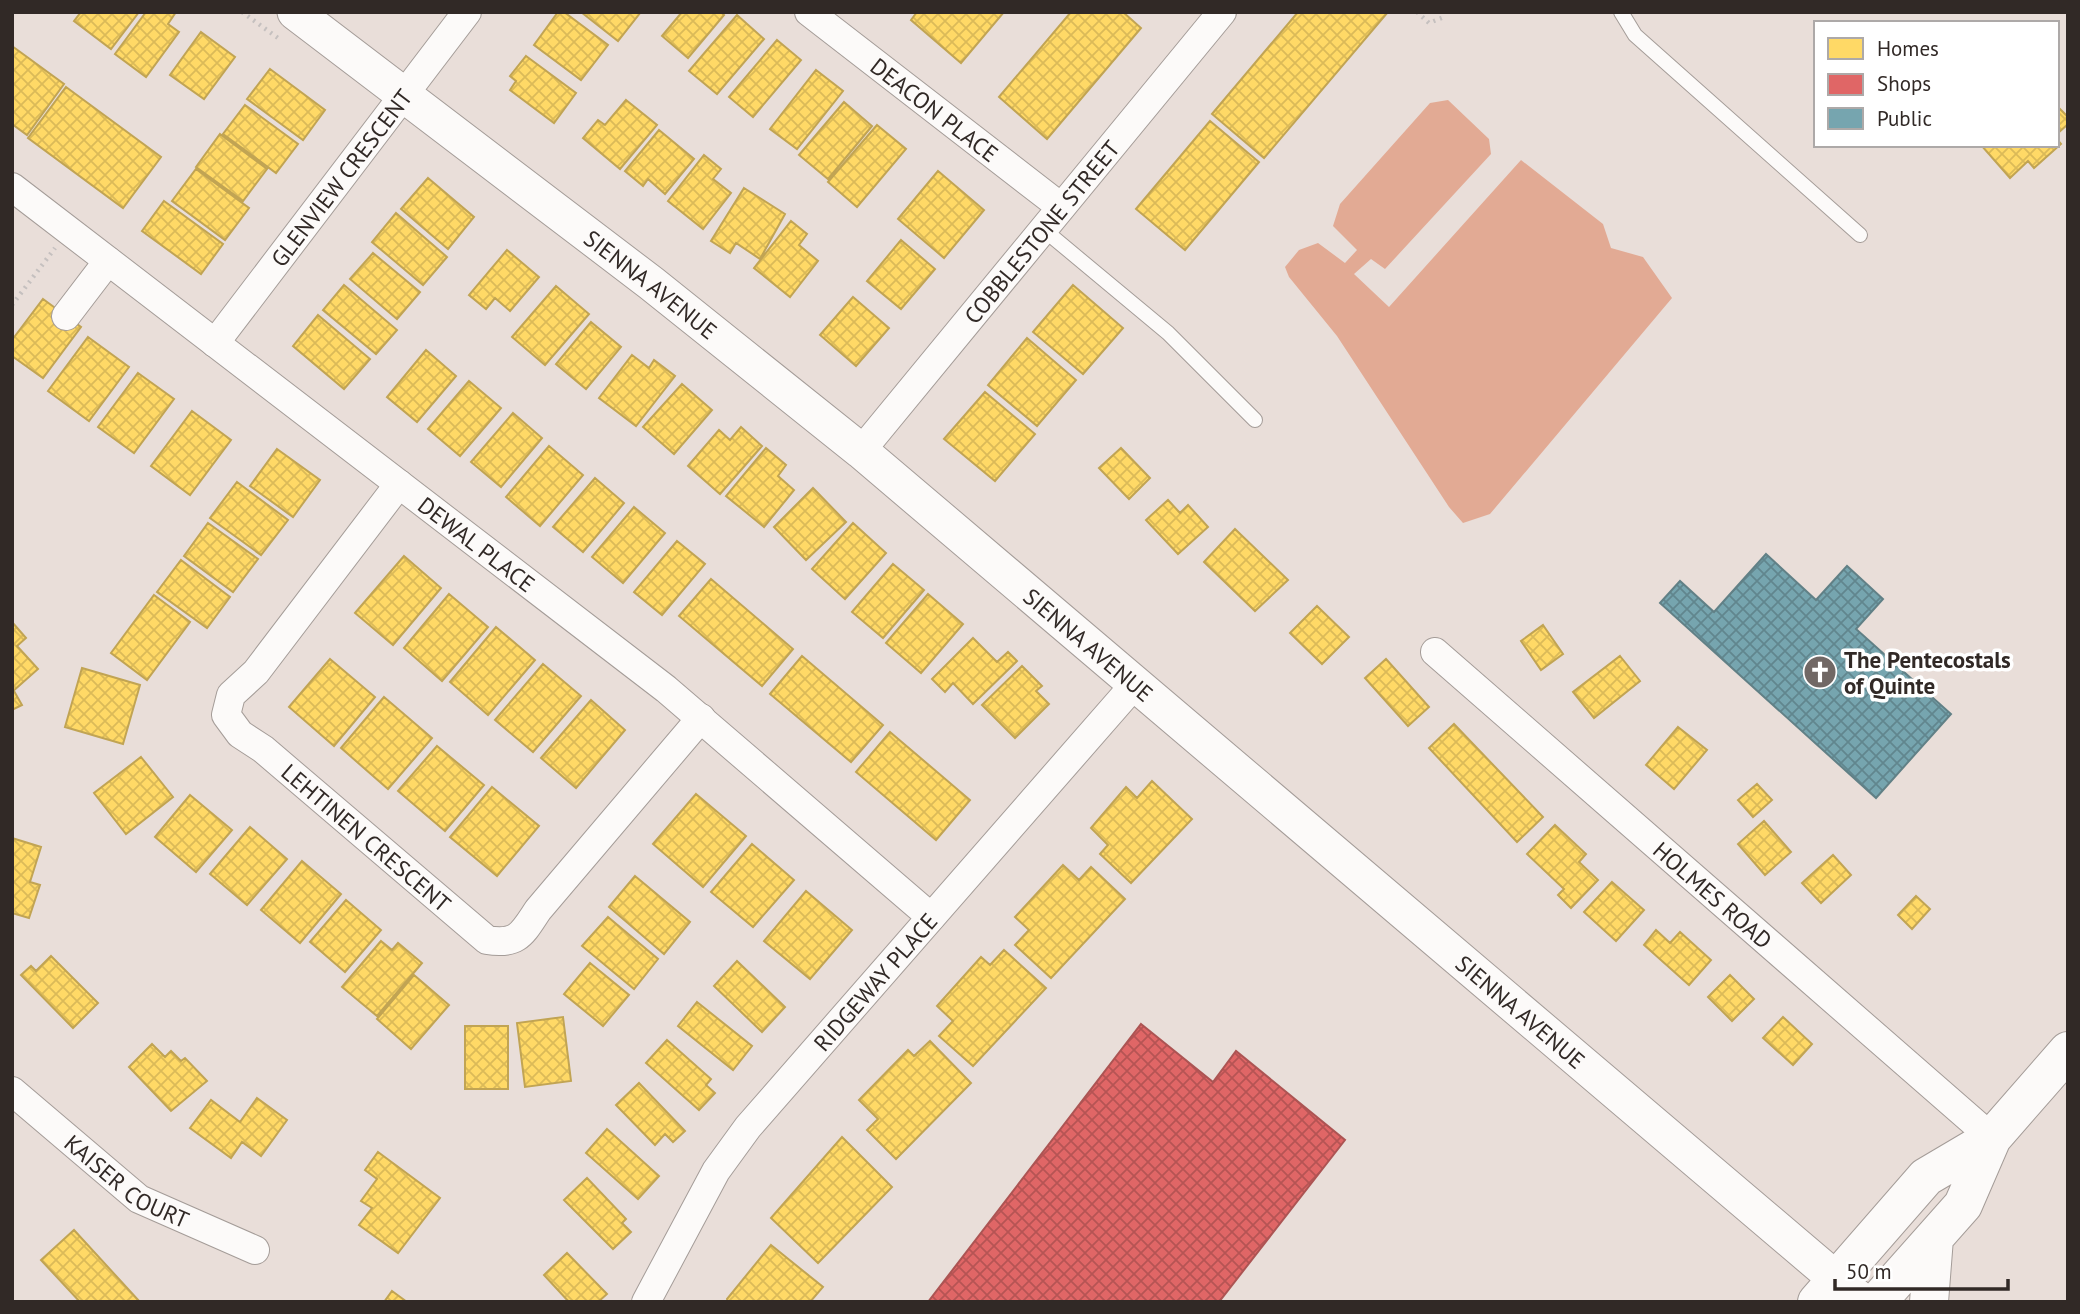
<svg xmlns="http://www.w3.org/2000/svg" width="2080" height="1314" viewBox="0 0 2080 1314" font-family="'PT Sans',sans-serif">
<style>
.water{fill:#e2aa94}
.homes{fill:url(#homes-cross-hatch);stroke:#c1a453;stroke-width:2}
.shops{fill:url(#shops-cross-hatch);stroke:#ac5453;stroke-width:2}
.public{fill:url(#public-cross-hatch);stroke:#618086;stroke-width:2}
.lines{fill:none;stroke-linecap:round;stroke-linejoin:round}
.service-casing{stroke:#a49c98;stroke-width:16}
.minor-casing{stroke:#a49c98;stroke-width:30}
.tertiary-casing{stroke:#a49c98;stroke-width:37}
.primary-casing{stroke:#a49c98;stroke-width:40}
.path{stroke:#c5c0bf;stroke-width:4.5;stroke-dasharray:2 5;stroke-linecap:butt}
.service{stroke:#fcfaf9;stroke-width:14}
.minor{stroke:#fcfaf9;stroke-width:28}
.tertiary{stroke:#fcfaf9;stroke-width:35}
.primary{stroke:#fcfaf9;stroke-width:38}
.labels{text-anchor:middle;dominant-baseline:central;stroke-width:7;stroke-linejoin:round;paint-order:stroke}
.street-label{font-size:23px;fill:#312926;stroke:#fff}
.poi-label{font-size:23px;font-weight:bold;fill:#312926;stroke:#fff;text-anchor:start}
</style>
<defs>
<pattern id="homes-cross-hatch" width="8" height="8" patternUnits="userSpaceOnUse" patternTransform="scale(1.75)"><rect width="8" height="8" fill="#ffd966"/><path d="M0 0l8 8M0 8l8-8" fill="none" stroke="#dbba58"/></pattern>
<pattern id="shops-cross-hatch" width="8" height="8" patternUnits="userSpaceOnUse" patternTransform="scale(1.75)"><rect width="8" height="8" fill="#e06666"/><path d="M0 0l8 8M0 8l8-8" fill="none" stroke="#b65454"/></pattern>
<pattern id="public-cross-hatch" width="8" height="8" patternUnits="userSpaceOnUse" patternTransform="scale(1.75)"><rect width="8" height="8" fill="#76a5af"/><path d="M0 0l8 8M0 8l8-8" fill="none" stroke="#61868e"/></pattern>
</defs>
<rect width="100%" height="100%" fill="#e9ded9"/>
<path class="water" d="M1448,100L1489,139L1491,154L1385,269L1371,259L1354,274L1389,307L1521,160L1603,224L1611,248L1643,257L1672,298L1490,514L1463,523L1449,507L1337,336L1289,277L1285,267L1299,250L1318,243L1345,263L1357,250L1333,226L1340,204L1430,103Z"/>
<path class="homes" d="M81,12H139L111,49L74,21Z
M146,12H176L168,24L179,32L146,77L115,54Z
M558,12H564L608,45L581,80L534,45Z
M581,12H639L640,13L618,41Z
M682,12H721L724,15L688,58L662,36Z
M917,12H1004L961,63L911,20Z
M1071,12H1123L1141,28L1047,139L999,97Z
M1298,12H1388L1264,158L1212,114Z
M737,15L764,39L717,94L689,71Z
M201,32L235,57L204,99L170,75Z
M777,40L801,60L753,117L729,97Z
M12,46L64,84L27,135L12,124Z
M526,56L576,93L554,123L510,90L516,81L510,76Z
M270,69L325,110L303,140L247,99Z
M816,70L843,91L797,149L770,129Z
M66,87L161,157L123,208L28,138Z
M626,100L657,125L620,169L583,138L598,120L605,125Z
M844,102L872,126L828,179L799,155Z
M245,105L298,144L276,173L223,134Z
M2057,106L2068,117V124L2057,134Z
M1210,121L1259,162L1185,250L1136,209Z
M877,125L906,149L857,207L828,182Z
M659,130L694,159L665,194L648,179L643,186L625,171Z
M220,134L267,169L243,201L196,167Z
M2057,139L2061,144L2034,168L2028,161L2010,178L1981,145H2057Z
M704,155L721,169L713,179L731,193L703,229L668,201Z
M196,169L249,208L225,240L172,201Z
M938,171L984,210L944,258L898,219Z
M428,178L474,217L448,249L401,209Z
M744,188L785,214L760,259L736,243L730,253L711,241Z
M164,201L223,244L201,274L142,231Z
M396,213L447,257L423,285L372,242Z
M791,221L807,234L799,245L818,261L790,297L754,268Z
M901,240L935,269L901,309L867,281Z
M507,250L539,277L510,311L495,298L486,309L469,295Z
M373,253L420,292L397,319L350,279Z
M344,285L397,330L376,354L323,310Z
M1073,285L1123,328L1083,374L1033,332Z
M556,286L589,314L545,365L512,337Z
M853,297L889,328L856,366L820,335Z
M43,299L81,327L43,378L12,356V340Z
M318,315L370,359L344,389L293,346Z
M591,322L621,347L586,389L556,364Z
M88,337L129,367L89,421L48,391Z
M1027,338L1076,380L1037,426L988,385Z
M426,350L456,376L417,422L387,397Z
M632,355L649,368L654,360L675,376L636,426L599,398Z
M138,373L174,399L134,453L98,427Z
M469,381L501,408L460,456L428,429Z
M682,384L712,410L674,454L643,427Z
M985,392L1035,434L995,481L944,439Z
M192,411L231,440L190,495L151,466Z
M513,413L542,438L501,487L471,462Z
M741,427L762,446L720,494L688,466L719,430L730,440Z
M549,446L583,475L540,526L506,497Z
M766,448L786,465L778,476L794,490L764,527L726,496Z
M1121,448L1150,478L1129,499L1099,468Z
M277,449L320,480L293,517L250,486Z
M595,478L624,503L583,552L553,527Z
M237,482L288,520L261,555L210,518Z
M813,488L846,522L806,560L774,527Z
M1168,500L1180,513L1188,505L1208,527L1178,554L1146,520Z
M634,507L665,533L623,583L592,557Z
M208,523L258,559L233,592L184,556Z
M853,523L886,553L845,599L812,569Z
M1235,529L1288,580L1255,611L1204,562Z
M677,541L705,564L662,615L634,592Z
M404,556L441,588L393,645L355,613Z
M181,560L230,597L207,628L157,592Z
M893,564L924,590L883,638L852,612Z
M711,579L793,649L762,686L679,616Z
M449,594L488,627L442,681L404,648Z
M928,594L963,624L921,673L886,643Z
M154,595L190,622L147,680L111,653Z
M1317,606L1349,637L1322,664L1290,633Z
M12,622L26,638L17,646L38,669L12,692Z
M1543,625L1563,654L1541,670L1521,641Z
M496,627L535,660L488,715L450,682Z
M973,638L997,662L1008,652L1017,661L973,704L953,683L945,692L932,679Z
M802,656L883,725L851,762L770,694Z
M1620,656L1640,681L1594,718L1573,692Z
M330,659L375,697L334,746L289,707Z
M1386,659L1429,707L1408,726L1365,678Z
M543,664L581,696L533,752L495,720Z
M1022,666L1042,686L1036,691L1049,704L1015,738L982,705Z
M82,668L140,685L123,744L65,727Z
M14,691L22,705L12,710V692Z
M384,697L432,738L388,789L341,748Z
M591,700L625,730L576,788L541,758Z
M1454,724L1543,817L1517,842L1429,748Z
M1678,727L1707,750L1674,789L1646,765Z
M890,732L970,800L936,840L856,772Z
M437,746L484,785L445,831L398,791Z
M141,757L173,797L126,834L94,793Z
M1152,781L1192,819L1131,883L1100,854L1108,845L1091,828L1126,787L1137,798Z
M1757,784L1772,800L1753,817L1738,800Z
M492,787L539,826L497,876L450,837Z
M696,794L746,836L703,887L653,844Z
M190,795L232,830L196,872L155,837Z
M1764,821L1791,852L1765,875L1738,844Z
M1555,825L1586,854L1579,862L1598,880L1571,908L1558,895L1564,889L1527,854Z
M250,827L287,859L247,905L210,874Z
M12,838L41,847L30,882L40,885L29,918L12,913Z
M752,844L794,880L753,927L711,892Z
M1833,855L1851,875L1821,903L1802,883Z
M302,861L341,894L300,943L261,910Z
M1063,865L1079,880L1091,867L1125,899L1051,978L1015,945L1029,930L1015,917Z
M635,876L690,922L664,954L609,907Z
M1612,882L1644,910L1616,941L1584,912Z
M806,891L852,930L810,979L764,941Z
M1916,896L1930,909L1912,929L1898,915Z
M346,900L381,930L345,972L310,942Z
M608,917L658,959L634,989L582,946Z
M1656,930L1670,943L1680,932L1711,960L1689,985L1644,945Z
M381,941L392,950L398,943L422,963L377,1016L342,987Z
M1004,950L1046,988L973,1066L939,1036L953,1021L937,1006L981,957L990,965Z
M51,956L98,1003L73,1028L21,975L31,966L36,971Z
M737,961L785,1007L762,1032L714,986Z
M590,963L629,995L603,1026L564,994Z
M414,975L449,1005L411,1049L377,1019Z
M1730,975L1754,999L1732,1021L1708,997Z
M697,1002L752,1046L733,1070L678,1026Z
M563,1017L571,1081L525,1087L517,1023Z
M1783,1017L1812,1044L1793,1065L1763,1038Z
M465,1026H508V1089H465Z
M667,1040L711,1079L706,1085L715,1093L699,1110L646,1063Z
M930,1041L971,1083L896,1159L867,1130L878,1119L859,1100L908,1050L914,1056Z
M152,1044L165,1057L171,1051L181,1061L185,1058L207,1081L171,1111L129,1067Z
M639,1083L685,1131L673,1142L665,1134L655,1145L616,1105Z
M257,1098L287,1120L261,1156L242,1142L231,1158L190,1128L211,1100L240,1122Z
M607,1129L659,1176L638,1199L586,1153Z
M842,1137L892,1187L818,1263L771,1218Z
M378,1152L440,1198L398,1253L359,1225L372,1208L361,1201L377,1179L365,1170Z
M587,1178L626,1219L622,1223L631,1232L613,1249L564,1200Z
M74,1230L140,1302H80L41,1260Z
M771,1245L823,1287L810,1302H728L727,1299Z
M567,1253L607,1294L598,1302H569L544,1275Z
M392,1291L407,1302H384Z"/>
<path class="shops" d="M1141,1024L1213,1082L1236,1051L1345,1140L1219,1302H928Z"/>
<path class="public" d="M1766,554L1816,600L1847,566L1883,599L1856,629L1951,714L1876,798L1660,603L1680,581L1714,612Z"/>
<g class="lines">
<defs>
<path id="service" d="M1621,12L1635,35L1860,235
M1043,229L1168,333L1255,420"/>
<g id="minor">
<path id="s1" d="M809,12L1061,207"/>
<path id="s2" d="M12,187L666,689L931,917"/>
<path d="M66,316L108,261"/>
<path id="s3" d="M215,343L467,12"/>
<path id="s4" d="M861,451L1222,12"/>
<path id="s5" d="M399,484L256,672L231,695L226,715L240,734L263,749L487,940C518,945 522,934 538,910L701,718"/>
<path id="s6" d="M1435,652L1992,1138"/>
<path id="s7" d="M12,1091L139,1199L255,1250"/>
<path id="s8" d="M646,1302L716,1171L748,1127L1135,684"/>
</g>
<g id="tertiary">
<path id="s9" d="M295,12L651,283L861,451L1863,1302"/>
</g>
<path id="primary" d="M1817,1302L1926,1177L1992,1138
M1877,1302L1963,1205L1992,1138L2068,1051
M1929,1302L1934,1238"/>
</defs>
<use href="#service" class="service-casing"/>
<use href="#minor" class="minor-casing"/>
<use href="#tertiary" class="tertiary-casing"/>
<use href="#primary" class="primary-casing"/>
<path class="path" d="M242,12L278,38
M1417,12L1429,23L1444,17
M12,305L55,248"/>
<use href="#service" class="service"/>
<use href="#minor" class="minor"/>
<use href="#tertiary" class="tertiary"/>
<use href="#primary" class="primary"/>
</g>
<defs>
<symbol id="church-disc" viewBox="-11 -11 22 22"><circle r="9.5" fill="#716865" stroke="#fff"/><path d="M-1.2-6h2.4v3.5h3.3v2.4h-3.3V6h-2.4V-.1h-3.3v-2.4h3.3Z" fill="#fff"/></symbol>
</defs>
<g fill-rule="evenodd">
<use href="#church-disc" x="1801" y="653" width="38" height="38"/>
</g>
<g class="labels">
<g class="street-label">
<text stroke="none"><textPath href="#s1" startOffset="159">DEACON PLACE</textPath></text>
<text stroke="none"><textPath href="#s3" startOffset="208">GLENVIEW CRESCENT</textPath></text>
<text stroke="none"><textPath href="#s4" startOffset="284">COBBLESTONE STREET</textPath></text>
<text stroke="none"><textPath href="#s9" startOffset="448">SIENNA AVENUE</textPath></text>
<text stroke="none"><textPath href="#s2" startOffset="586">DEWAL PLACE</textPath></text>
<text stroke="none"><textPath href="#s9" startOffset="1015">SIENNA AVENUE</textPath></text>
<text stroke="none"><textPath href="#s5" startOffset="478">LEHTINEN CRESCENT</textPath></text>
<text stroke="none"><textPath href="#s6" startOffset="369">HOLMES ROAD</textPath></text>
<text stroke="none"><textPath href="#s8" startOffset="396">RIDGEWAY PLACE</textPath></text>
<text stroke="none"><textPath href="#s9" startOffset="1582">SIENNA AVENUE</textPath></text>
<text stroke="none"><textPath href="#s7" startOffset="147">KAISER COURT</textPath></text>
</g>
<g class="poi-label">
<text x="1844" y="659">The Pentecostals<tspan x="1844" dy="26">of Quinte</tspan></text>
</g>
</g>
<rect width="2080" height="1314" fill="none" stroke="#312926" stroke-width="28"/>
<rect x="1814" y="21" width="245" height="126" fill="#ffffff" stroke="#ada9a8" stroke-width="2"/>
<rect x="1828" y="38" width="35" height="21" fill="#ffd966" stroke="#ada9a8" stroke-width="2"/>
<text x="1877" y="56" font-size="21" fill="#312926">Homes</text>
<rect x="1828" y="74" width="35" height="21" fill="#e06666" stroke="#ada9a8" stroke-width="2"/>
<text x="1877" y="91" font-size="21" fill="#312926">Shops</text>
<rect x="1828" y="108" width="35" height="21" fill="#76a5af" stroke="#ada9a8" stroke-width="2"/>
<text x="1877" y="126" font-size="21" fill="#312926">Public</text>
<path d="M1835 1279v10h173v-10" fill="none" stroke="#312926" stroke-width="3.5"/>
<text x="1846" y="1279" font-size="21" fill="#312926" stroke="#ffffff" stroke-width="5" paint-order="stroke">50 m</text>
</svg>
